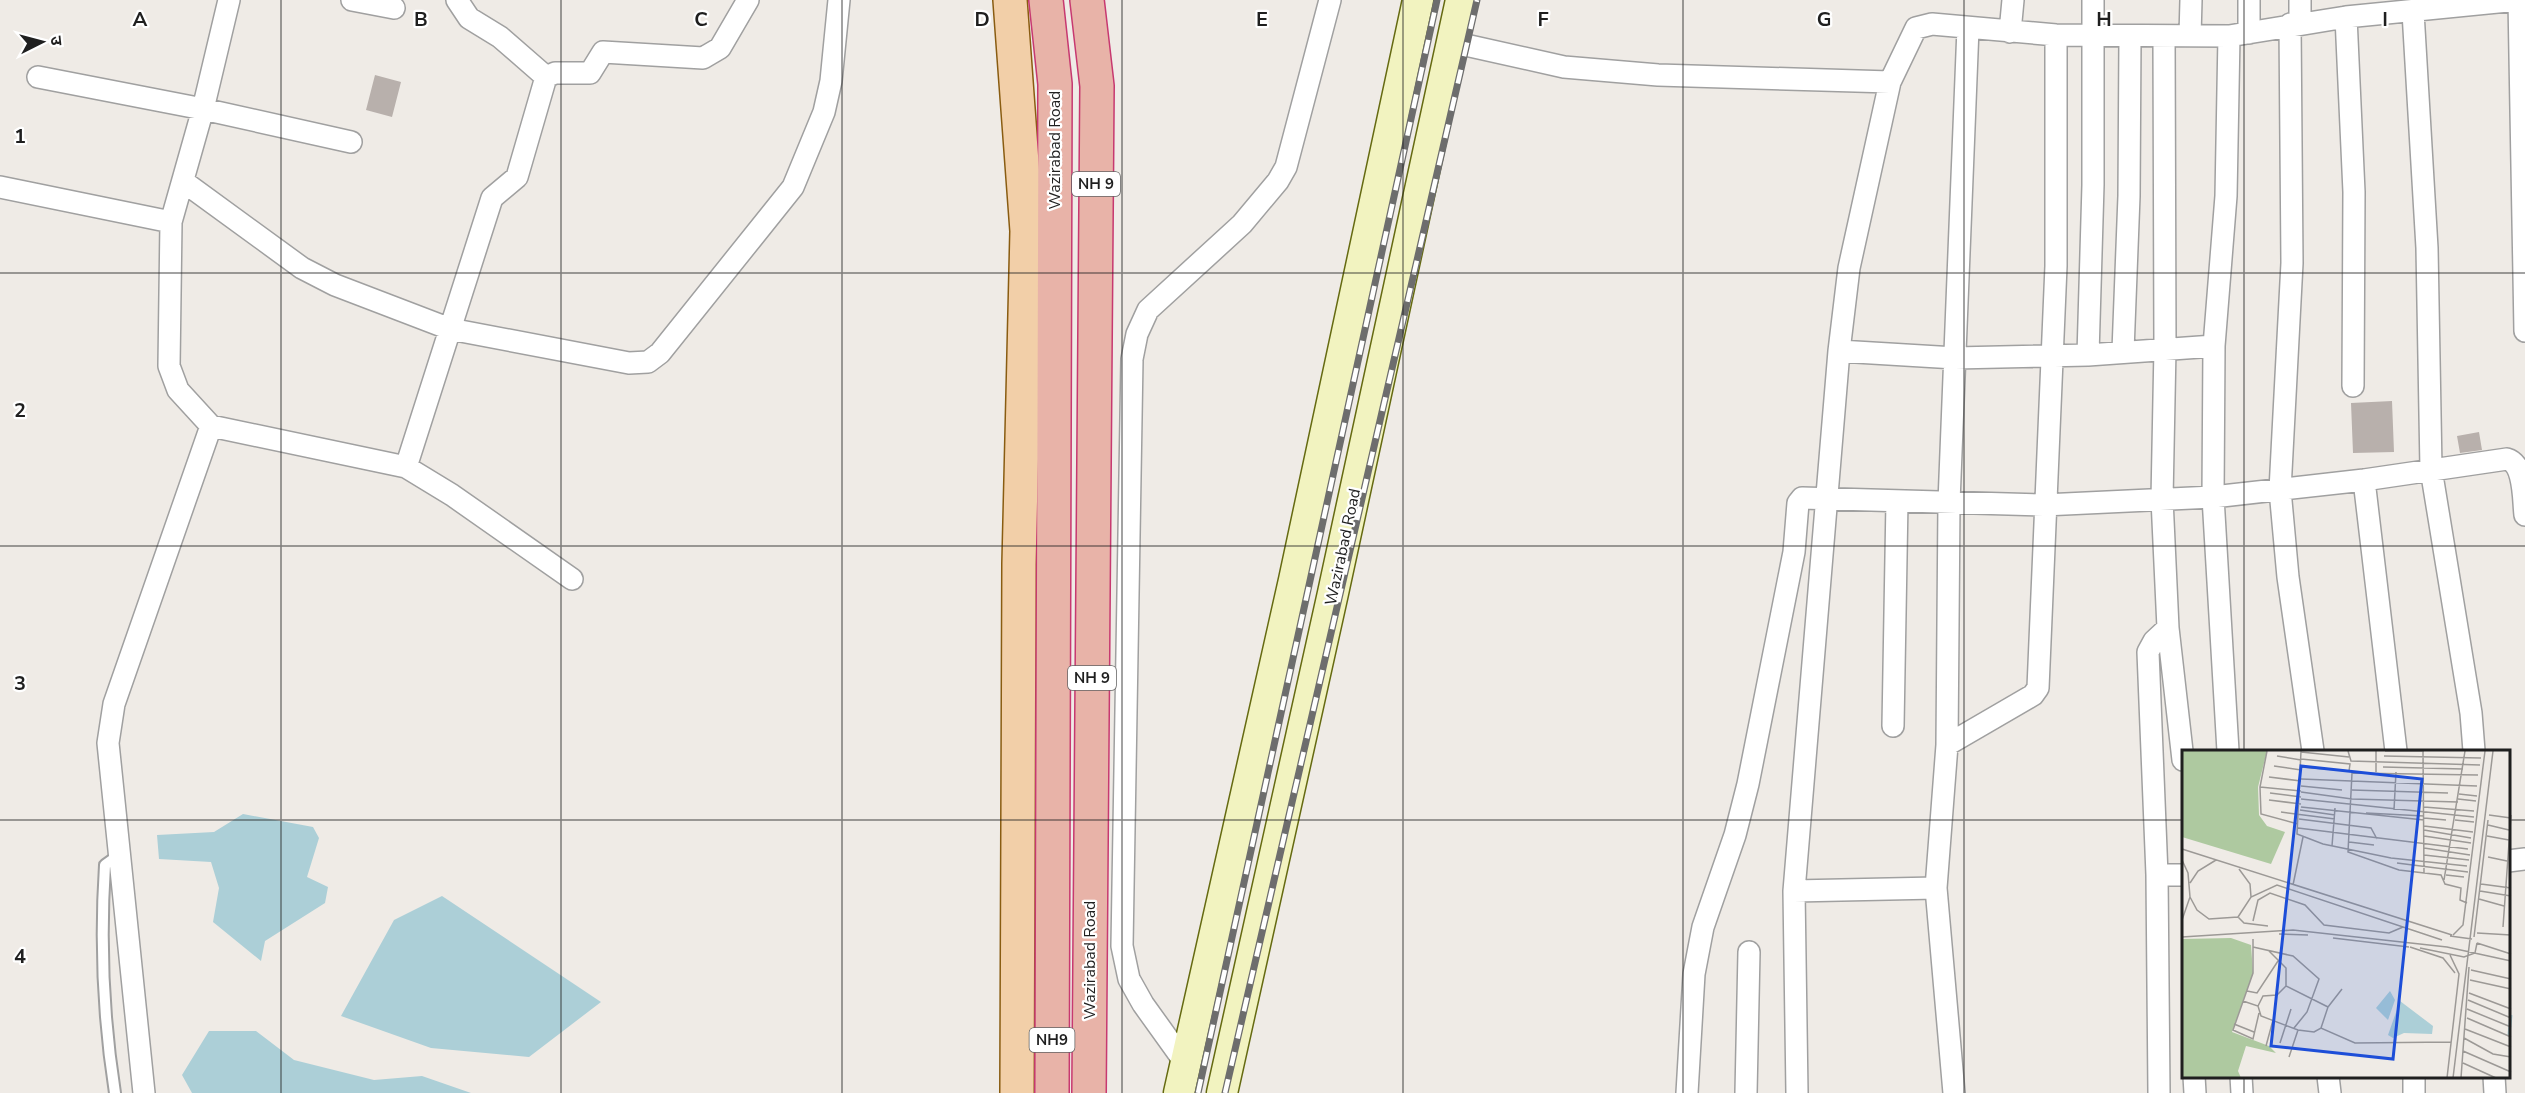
<svg xmlns="http://www.w3.org/2000/svg" width="2525" height="1093" viewBox="0 0 2525 1093" font-family="'Nunito Sans','Noto Sans Devanagari',sans-serif">
<style>
.water{fill:#accfd7}
.building{fill:#b8b0ac}
.lines{fill:none;stroke-linecap:round;stroke-linejoin:round}
.service-casing{stroke:#a0a0a0;stroke-width:14}
.minor-casing{stroke:#a0a0a0;stroke-width:24}
.secondary-casing{stroke:#656a11;stroke-width:33}
.primary-casing{stroke:#895c11;stroke-width:36}
.trunk-casing{stroke:#c73970;stroke-width:36}
.service{stroke:#fff;stroke-width:10}
.minor{stroke:#fff;stroke-width:21}
.secondary{stroke:#f2f3c0;stroke-width:30}
.primary{stroke:#f2cfa8;stroke-width:33}
.trunk{stroke:#e8b3a8;stroke-width:33}
.rail-casing{stroke:#6d6d6d;stroke-width:7}
.rail{stroke:#fff;stroke-width:4.5;stroke-dasharray:14;stroke-linecap:butt}
.grid{fill:none;stroke:#1f1f1f;stroke-width:1.5;stroke-opacity:0.55}
.labels{text-anchor:middle;dominant-baseline:central;stroke-width:4.5;stroke-linejoin:round;paint-order:stroke}
.shield{fill:#fff;stroke:#626262;stroke-width:1.5}
.shield-label{font-size:15px;font-weight:bold;fill:#1f1f1f}
.street-label{font-size:16px;fill:#1f1f1f;stroke:#fff}
.inset-river{fill:none;stroke:#accfd7;stroke-width:3}
.inset-road{fill:none;stroke:#9c9996;stroke-width:1.5}
.view{fill:#1d4ed8;fill-opacity:0.15;stroke:#1d4ed8;stroke-width:3}
.inset-edge{fill:none;stroke:#1f1f1f;stroke-width:3}
.grid-label{font-size:20px;text-anchor:middle;font-weight:bold;fill:#1f1f1f;stroke:#fff;stroke-width:4.5;stroke-linejoin:round;paint-order:stroke}
</style>
<rect width="100%" height="100%" fill="#efebe6"/>
<path class="water" d="M243,814L313,827L319,838L307,877L328,887L325,903L265,941L261,961L213,922L219,888L211,862L159,859L157,835L214,832Z
M442,896L601,1002L529,1057L431,1048L341,1016L394,920Z
M209,1031H256L294,1060L374,1080L422,1076L471,1093H192L182,1075Z"/>
<path class="building" d="M375,75L401,82L392,117L366,110Z
M2392,401L2394,452L2353,453L2351,403Z
M2479,432L2482,450L2460,453L2457,436Z"/>
<g class="lines">
<defs>
<path id="service" d="M115,1093C103,1017 100,942 105,865L119,855"/>
<path id="minor" d="M352,0L394,8
M457,0L469,18L500,37L546,77
M2300,0V22
M2519,0L2525,331
M2413,12L2427,248L2431,469L2471,713L2474,751
M2346,17L2354,192L2353,386
M2290,24L2292,263L2280,490L2288,577L2313,751
M2010,32L2013,0
M2249,33V0
M2190,36L2191,0
M1452,42L1564,67L1658,75L1890,82
M38,77L203,109L351,142
M184,182L302,268L335,285L450,329L629,363L648,362L660,353L793,187L824,112L831,81L839,0
M0,187L171,222
M1839,351L1955,358L2088,355L2214,346
M2123,351L2129,196L2130,37
M2088,355L2093,185V0
M211,426L406,467L492,198L517,177L546,77L555,73H590L603,52L703,58L720,48L748,0
M406,467L452,495L572,579
M2364,480L2396,751
M2168,628L2183,760
M1893,726L1897,501
M1947,745L2033,695L2038,688L2056,266V35
M2228,751L2213,497L2214,346L2226,196L2229,36
M2508,861L2525,859
M2157,875H2183
M1794,891L1936,888
M1186,1064L1143,1004L1129,979L1122,946L1132,359L1137,334L1148,310L1242,224L1278,181L1286,167L1330,0
M2194,1076L2195,1093
M2241,1076L2242,1093
M2328,1076L2330,1093
M2414,1076V1093
M2494,1076L2495,1093
M144,1093L108,743L114,704L211,426L178,390L169,366L171,222L203,109L229,0
M1687,1093L1694,974L1703,927L1735,835L1748,784L1794,552L1798,503L1802,498L2044,505L2213,497L2364,480L2507,459C2525,464 2523,499 2525,515
M1746,1093L1749,952
M1797,1093L1794,891L1839,351L1849,268L1890,82L1916,28L1932,24L2056,35L2229,36L2346,17L2518,0
M1954,1093L1936,888L1947,745L1949,502L1968,28
M2159,1093L2157,875L2148,652L2154,641L2168,628L2162,499L2165,348L2164,36"/>
<path id="secondary" d="M1179,1093L1294,580L1418,0
M1222,1093L1333,593L1461,0"/>
<path id="primary" d="M1010,0L1027,231L1019,564L1017,1093"/>
<path id="trunk" d="M1046,0L1055,84L1052,1093
M1087,0L1097,86L1089,1093"/>
</defs>
<use href="#service" class="service-casing"/>
<use href="#minor" class="minor-casing"/>
<use href="#secondary" class="secondary-casing"/>
<use href="#primary" class="primary-casing"/>
<use href="#trunk" class="trunk-casing"/>
<use href="#service" class="service"/>
<use href="#minor" class="minor"/>
<use href="#secondary" class="secondary"/>
<use href="#primary" class="primary"/>
<use href="#trunk" class="trunk"/>
<defs>
<path id="rail" d="M1198,1093L1437,0
M1225,1093L1477,0"/>
</defs>
<use href="#rail" class="rail-casing"/>
<use href="#rail" class="rail"/>
</g>
<path class="grid" d="M281,0V1093M561,0V1093M842,0V1093M1122,0V1093M1403,0V1093M1683,0V1093M1964,0V1093M2244,0V751M0,273H2525M0,546H2525M0,820H2183M2508,820H2525M2244,1076V1093"/>
<g class="labels">
<g class="shield">
<rect x="1072" y="172" width="48" height="24" rx="4.5"/>
<rect x="1068" y="666" width="48" height="24" rx="4.5"/>
<rect x="1029.5" y="1028" width="45" height="24" rx="4.5"/>
</g>
<g class="shield-label">
<text x="1096" y="184">NH 9</text>
<text x="1092" y="678">NH 9</text>
<text x="1052" y="1040">NH9</text>
</g>
<g class="street-label">
<text transform="translate(1055 150) rotate(-90)">Wazirabad Road</text>
<text transform="translate(1343 547) rotate(-78)">Wazirabad Road</text>
<text transform="translate(1090 960) rotate(-90)">Wazirabad Road</text>
</g>
</g>
<g transform="translate(2182 750)">
<rect width="328" height="328" fill="#efebe6"/>
<path d="M0,1H85L76,37L77,65L85,76L103,82L89,114L0,87ZM49,188L69,195L71,223L50,282L87,296L94,303L64,296L56,321L59,328H0V189Z" fill="#aec9a0"/>
<path d="M208,241L213,250L206,270L194,258ZM218,251L251,276L250,284L222,283L211,288L206,285Z" fill="#accfd7"/>
<path class="inset-river" d="M327,285L329,265"/>
<path class="inset-road" d="M85,1L78,37L79,64L116,74M119,1L115,84L141,94L209,108L285,116M166,1L169,11L298,15M194,1V22M203,1H242M241,1L242,123M119,2L167,7M95,6L119,10M202,6L299,8M119,9L168,14L167,21L119,17M92,16L119,20M201,17L281,19M87,27L119,31M119,29L295,36M119,36L160,40M78,37L119,41M170,40L266,43M119,42L170,49L276,52M88,43L119,47M277,44L295,46M119,49L292,67M276,49L294,51M87,50L119,54M119,57L242,70M242,57L292,61M118,60L153,65M212,60L214,22M99,62L153,69M184,63L242,66M307,65L329,68M242,68L264,70M117,69L189,78L195,89M273,70L292,72M306,75L327,80M242,76L291,82M116,78L286,99M242,80L289,88M242,86L289,93M305,86L327,90M167,92L192,95M150,96L153,58M242,98L288,105M0,99L270,185M242,105L287,110M306,107L325,111M0,110L6,123L8,147L0,170M215,113L286,122M57,119L68,134L69,147M264,125L282,127M262,130L283,1M8,133L16,121L34,110M299,134L329,138M111,135L121,87M298,141L329,146M8,147L15,160L27,169L56,167M297,149L322,156M285,153L278,150L279,138L263,134L259,125L217,120L166,102L170,23L296,25M56,167L69,147L95,135L260,190M56,167L62,173L86,176M71,171L76,150L88,143L123,155L142,175L207,183L221,177M321,177L329,65M295,183L329,185M97,184L126,185M271,185L281,175L303,1M268,186L290,189M0,187L111,180L265,197L329,211M292,187L306,70M151,188L227,197M71,189V223L51,280L71,289L77,263M295,193L329,204M71,197L111,206L137,229L125,262L112,278M228,197L261,208L273,223M238,198L282,207L293,203L295,193M87,201L104,218V236L146,257L139,278M289,220L329,229M288,230L329,239M65,241L75,243L96,211M287,243L329,259M286,250L329,268M61,251L76,256L79,266L116,280L132,282L139,278L173,293L269,292M76,256L81,246L95,245L104,236M146,257L160,239M285,259L329,277M285,268L329,287M52,274L72,282M283,279L329,297M282,288L311,304L329,307M98,293L109,259M84,296L91,270M281,301L329,322M107,307L116,280M281,313L314,328M265,328L277,224L268,205M271,328L311,1M279,328L287,217"/>
<path class="view" d="M119,16L240,29L211,309L89,296Z"/>
<rect width="328" height="328" class="inset-edge"/>
</g>
<g class="grid-label">
<text x="140" y="26">A</text>
<text x="421" y="26">B</text>
<text x="701" y="26">C</text>
<text x="982" y="26">D</text>
<text x="1262" y="26">E</text>
<text x="1543" y="26">F</text>
<text x="1824" y="26">G</text>
<text x="2104" y="26">H</text>
<text x="2385" y="26">I</text>
<text x="20" y="143">1</text>
<text x="20" y="417">2</text>
<text x="20" y="690">3</text>
<text x="20" y="963">4</text>
</g>
<g transform="translate(42 42) rotate(84)" stroke="#ffffff" stroke-width="4.5" paint-order="stroke">
<path d="M0-4.5L10 22L0 15L-10 22Z" fill="#1f1f1f"/>
<text y="-9" font-size="16" font-weight="bold" text-anchor="middle" fill="#1f1f1f">उ</text>
</g>
</svg>
